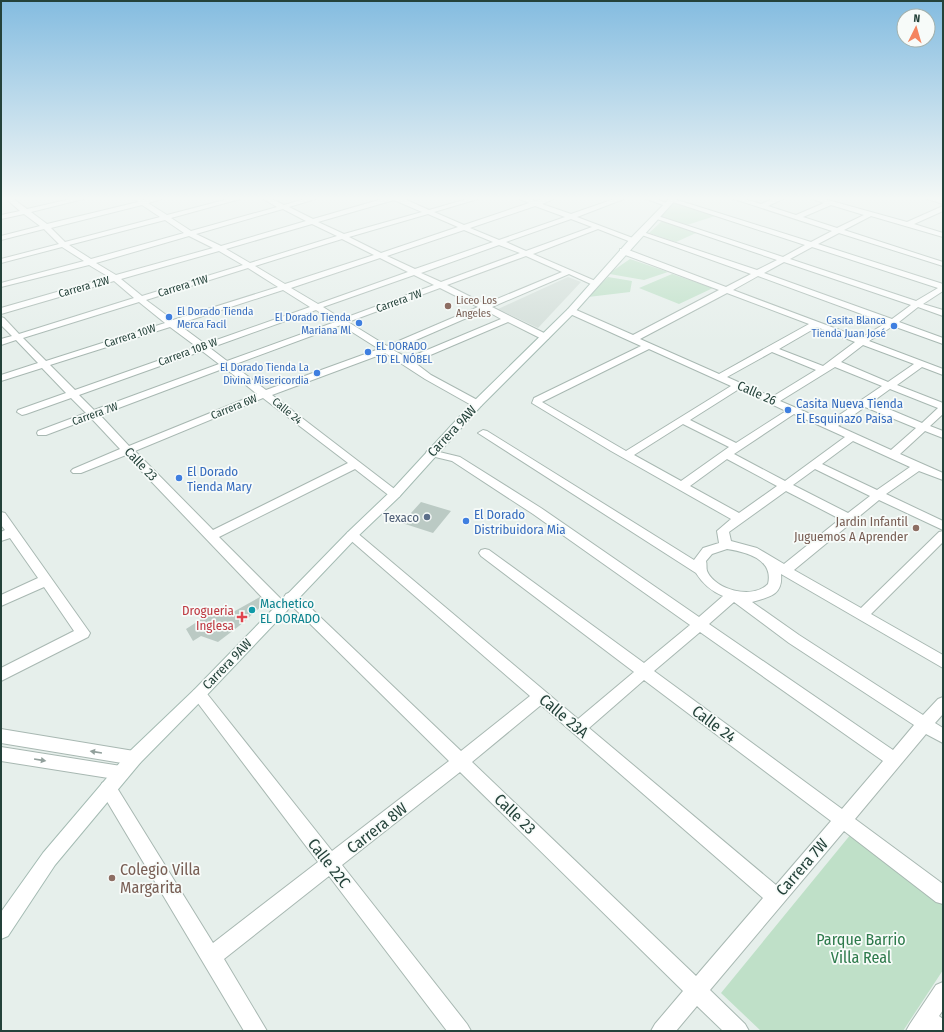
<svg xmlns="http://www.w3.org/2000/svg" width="944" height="1032" viewBox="0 0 944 1032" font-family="'Fira Sans Condensed',sans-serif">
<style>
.built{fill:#d4dfda}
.green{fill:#bfe0c8}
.building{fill:#bbcac4}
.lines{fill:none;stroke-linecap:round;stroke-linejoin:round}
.street-casing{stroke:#a8b8b2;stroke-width:2}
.secondary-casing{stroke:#a4bbb3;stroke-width:2}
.street{fill:#fff;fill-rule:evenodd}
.secondary{fill:#fff;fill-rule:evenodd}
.oneway{fill:#92a09c}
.education-dot{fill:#8d6e63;stroke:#f7fbf9;stroke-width:1.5}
.shop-dot{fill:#3f7fe0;stroke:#f7fbf9;stroke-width:1.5}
.service-dot{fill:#5c6f8a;stroke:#f7fbf9;stroke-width:1.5}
.culture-dot{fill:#0f9aa8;stroke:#f7fbf9;stroke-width:1.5}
.health-dot{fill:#e0444e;stroke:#f7fbf9;stroke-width:1.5}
.labels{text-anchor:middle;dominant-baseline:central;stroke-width:3.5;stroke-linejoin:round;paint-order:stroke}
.far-street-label{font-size:11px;fill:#24423a;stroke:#f7fbf9}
.far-education-label{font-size:11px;fill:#785e54;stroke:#f7fbf9;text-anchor:start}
.far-shop-label{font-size:11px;fill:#366cbe;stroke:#f7fbf9;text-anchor:end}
.street-label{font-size:13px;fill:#24423a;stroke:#f7fbf9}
.shop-label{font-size:13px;fill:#366cbe;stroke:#f7fbf9;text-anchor:start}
.service-label{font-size:13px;fill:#4e5e75;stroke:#f7fbf9;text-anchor:end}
.education-label{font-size:13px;fill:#785e54;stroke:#f7fbf9;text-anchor:end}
.culture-label{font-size:13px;fill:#0d838f;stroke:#f7fbf9;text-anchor:start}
.health-label{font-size:13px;fill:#be3a42;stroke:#f7fbf9;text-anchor:end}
.near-street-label{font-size:16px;fill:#24423a;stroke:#f7fbf9}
.near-education-label{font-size:16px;fill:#785e54;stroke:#f7fbf9;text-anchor:start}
.near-park-label{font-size:16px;fill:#2d7a4b;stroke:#f7fbf9}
</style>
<rect width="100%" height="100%" fill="#e6efeb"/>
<path class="built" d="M568,277L581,282L538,328L498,309Z"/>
<path class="green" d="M672,202L715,216L687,225L658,217Z
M663,220L696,233L676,242L649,233Z
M630,259L668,272L644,280L604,273L611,272Z
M672,274L713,288L679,304L639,288Z
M608,277L632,281L630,292L588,297L591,289L598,287Z
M851,834L943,903V970L903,1031H761L721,993Z"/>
<path class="building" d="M421,502L451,511L433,533L402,523Z
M260,597L265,603L239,626L218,642L201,636L193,641L186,629L217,609L226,616Z"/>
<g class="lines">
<defs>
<path id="street" d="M4,197H11L27,209L79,197H91L31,212L47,224L138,202L132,197H139L144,200L157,197H168L148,203L167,215L236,197H247L171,218L191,231L277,207L260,197H268L284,205L312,197H322L289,207L313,219L389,197H400L429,210L474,197H484L434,212L464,225L529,203L515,197H524L536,201L548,197H558L542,204L571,214L620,197H629L577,217L638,240L637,242H631L598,229L533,254L600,283L596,285H593L569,274L492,307L548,335L549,337L548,339H542L508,322L414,362L431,375L481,402L482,404L481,406H473L425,379L385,353L272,395L401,494L399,497H391L355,469L219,537L286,604L288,608L286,612L281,613L276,612L126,455L81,473H73L71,471L73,469L120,449L91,418L46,435H38L37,433L38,431L86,413L71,398L26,414L22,415L17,412L18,410L66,393L42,368L1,381V375L38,363L16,340L1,345V339L12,336L1,325V317L4,318L19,334L134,298L114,281L1,314V308L109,277L89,265L1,287V283L84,261L62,247L1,263V259L59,244L44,229L1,240V236L40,226L24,214L1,219V215L20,211ZM394,200L422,212L344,234L318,222ZM142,205L160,217L65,242L51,228ZM535,206L565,217L499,240L470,228ZM283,209L306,221L221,246L196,234ZM428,214L458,227L381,253L349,237ZM571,219L592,227L526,251L506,242ZM165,220L184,233L91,259L69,245ZM312,224L337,236L250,263L226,249ZM464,230L493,242L415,269L387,256ZM189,236L213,248L116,275L96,263ZM342,239L374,255L285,284L255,266ZM499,245L520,253L441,282L421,273ZM219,251L243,265L142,296L121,279ZM526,256L562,272L485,304L447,285ZM380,258L408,272L318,304L291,288ZM248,268L278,287L173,320L146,300ZM414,275L434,285L342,319L323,307ZM440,288L478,307L387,346L348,322ZM283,290L310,307L205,344L178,324ZM139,302L165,323L46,361L23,338ZM316,310L335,322L227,361L210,348ZM485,310L501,319L408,358L393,350ZM341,325L379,349L266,390L233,365ZM170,327L197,347L75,390L50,365ZM202,351L219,364L94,410L79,395ZM225,368L257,394L129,446L100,415ZM263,398L348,463L213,530L135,451Z
M641,197H651L671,205L666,206Z
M728,197H738L761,204L778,197H787L768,206L796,215L824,203L807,197H817L907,222L943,206V211L914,224L943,233V237L871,216L844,230L943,262V266L839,233L818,244L943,284V291L923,304L943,310V316L918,307L899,322L943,338V344L893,326L869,341L943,369V375L922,367L897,385L943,403V414L930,426L943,431V438L925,431L900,454L943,473V480L919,471L886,494L943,521V530L879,500L794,570L861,608L939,532L943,531V542L871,614L943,655V668L781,574C783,595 770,597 752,602L799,635L923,715L938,699L943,697V714L935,723L943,728V743L926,734L855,819L943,884V904L936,902L844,831L710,990L745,1024L749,1031H723L697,1006L676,1031H651L655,1024L683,991L460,772L342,865L467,1024L471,1031H447L329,876L224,959L267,1031H244L102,793L100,788L102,783L108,780L114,783L213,943L318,862L194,698L191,694L194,690L199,688L204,690L332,851L449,761L286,600L284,597L286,594L291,592L296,594L461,751L530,696L348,538L346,535L348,532H356L578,719L634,672L481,556L479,553L481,550L485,549L489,550L644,663L690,625L533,514L452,461L427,455L426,453L427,451L431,450L460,457L541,508L699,617L723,596C711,591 703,584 696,573L478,433L483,430L487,431L694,560L703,548L719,543L717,531L731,519L611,451L532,403L534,398L641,346L568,313L567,311L568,309H574L633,335L719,290L620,253V249H626L726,287L751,274L639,234V232H643L757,270L777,260L654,218V216H658L783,257L805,245L670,201V199H674L811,242L832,231ZM831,205L864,215L837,228L803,217ZM812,247L938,288L916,301L790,259ZM784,262L911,305L892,319L764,273ZM758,276L886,323L861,338L733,290ZM727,293L809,324L719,374L640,339ZM817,327L855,342L823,366L779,349ZM863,345L914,364L888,382L841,362ZM649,349L731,386L626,451L542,402ZM772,352L816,370L772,397L727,377ZM835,367L882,386L829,422L780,401ZM739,389L786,411L736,443L690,420ZM890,389L938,408L922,423L872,402ZM865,407L916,428L891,450L838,426ZM794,414L845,437L785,481L734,454ZM683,424L729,447L681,481L634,455ZM853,441L910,467L877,490L822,464ZM727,459L777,486L739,513L690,486ZM815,469L870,496L848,513L793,485ZM786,491L840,519L784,564L757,548L731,541L729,532ZM727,549C746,552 774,559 768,584C753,600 715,590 707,571C706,568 707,564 706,561L712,554ZM734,602L789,643L914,725L893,750L709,624ZM700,632L883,761L842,809L654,671ZM644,680L831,821L776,885L589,728ZM541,705L763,898L696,976L472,762Z
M921,197H932L943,200V204Z
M1,512L5,513L90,633L88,637L1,681V668L74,631L44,587L1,606V595L38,578L10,538L1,541V532L5,530L1,525Z
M1,729L134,751L140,753L142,758L140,763L134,765L1,743Z
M1,747L121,766L127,768L129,773L127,778L121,780L1,761Z
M943,982V1010L939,1016L943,1019V1031H906L910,1024L936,985Z"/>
<path id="secondary" d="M671,197H678L574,313L481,406L399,497L356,538L204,698L140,763L55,865L8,936L1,939V912L43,853L128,753L194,690L348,532L391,491L473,402L568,309L631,238Z"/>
</defs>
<use href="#street" class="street-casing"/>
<use href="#secondary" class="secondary-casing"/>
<use href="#street" class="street"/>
<use href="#secondary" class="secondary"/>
</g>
<defs><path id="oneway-solid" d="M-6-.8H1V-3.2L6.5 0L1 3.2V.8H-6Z"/></defs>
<g class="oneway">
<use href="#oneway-solid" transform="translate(96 752) rotate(-171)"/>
<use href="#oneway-solid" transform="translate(40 760) rotate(9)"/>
</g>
<linearGradient id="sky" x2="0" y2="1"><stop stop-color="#84bce0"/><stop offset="0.58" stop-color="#f4f8f6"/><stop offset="1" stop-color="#f4f8f6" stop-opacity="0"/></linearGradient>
<rect width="944" height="342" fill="url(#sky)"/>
<g class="education-dot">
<circle cx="448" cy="306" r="4"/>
<circle cx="916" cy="528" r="4"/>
<circle cx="112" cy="878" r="4"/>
</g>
<g class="shop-dot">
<circle cx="169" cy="317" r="4"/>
<circle cx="359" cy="323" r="4"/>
<circle cx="894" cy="326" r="4"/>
<circle cx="368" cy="352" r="4"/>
<circle cx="317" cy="373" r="4"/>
<circle cx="788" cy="410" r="4"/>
<circle cx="179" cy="478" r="4"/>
<circle cx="466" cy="521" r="4"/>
</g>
<circle class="service-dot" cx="427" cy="517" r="4"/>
<circle class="culture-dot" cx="252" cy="610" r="4"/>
<path class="health-dot" d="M240 611h4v4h4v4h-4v4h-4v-4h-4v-4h4z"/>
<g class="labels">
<g class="far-street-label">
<text transform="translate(183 286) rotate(-17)">Carrera 11W</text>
<text transform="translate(84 287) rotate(-16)">Carrera 12W</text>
<text transform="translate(399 301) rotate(-20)">Carrera 7W</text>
<text transform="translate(130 336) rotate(-18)">Carrera 10W</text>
<text transform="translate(188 352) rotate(-20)">Carrera 10B W</text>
<text transform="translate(234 407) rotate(-22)">Carrera 6W</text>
<text transform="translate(287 411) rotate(39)">Calle 24</text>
<text transform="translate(95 414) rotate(-20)">Carrera 7W</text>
</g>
<g class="far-education-label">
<text x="456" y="300">Liceo Los<tspan x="456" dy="13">Angeles</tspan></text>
</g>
<g class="far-shop-label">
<text x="177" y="311" text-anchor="start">El Dorado Tienda<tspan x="177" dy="13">Merca Facil</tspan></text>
<text x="351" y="317">El Dorado Tienda<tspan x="351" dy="13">Mariana Ml</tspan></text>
<text x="886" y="320">Casita Blanca<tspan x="886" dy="13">Tienda Juan José</tspan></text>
<text x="376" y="346" text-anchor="start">EL DORADO<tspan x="376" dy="13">TD EL NÓBEL</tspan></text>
<text x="309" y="367">El Dorado Tienda La<tspan x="309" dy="13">Divina Misericordia</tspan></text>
</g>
<g class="street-label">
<text transform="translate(757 393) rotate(24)">Calle 26</text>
<text transform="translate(452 431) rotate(-47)">Carrera 9AW</text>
<text transform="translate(141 464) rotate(46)">Calle 23</text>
<text transform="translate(227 664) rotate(-46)">Carrera 9AW</text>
</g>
<g class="shop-label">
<text x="796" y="403">Casita Nueva Tienda<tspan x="796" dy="15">El Esquinazo Paisa</tspan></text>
<text x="187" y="471">El Dorado<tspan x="187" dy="15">Tienda Mary</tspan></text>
<text x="474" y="514">El Dorado<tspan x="474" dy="15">Distribuidora Mia</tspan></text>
</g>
<g class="service-label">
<text x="419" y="517">Texaco</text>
</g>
<g class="education-label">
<text x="908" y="521">Jardin Infantil<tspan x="908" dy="15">Juguemos A Aprender</tspan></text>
</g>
<g class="culture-label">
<text x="260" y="603">Machetico<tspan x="260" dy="15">EL DORADO</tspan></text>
</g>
<g class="health-label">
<text x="234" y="610">Drogueria<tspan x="234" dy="15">Inglesa</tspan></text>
</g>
<g class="near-street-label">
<text transform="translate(564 716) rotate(40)">Calle 23A</text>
<text transform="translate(714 724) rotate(37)">Calle 24</text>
<text transform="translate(515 814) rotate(44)">Calle 23</text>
<text transform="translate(377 828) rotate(-38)">Carrera 8W</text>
<text transform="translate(329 863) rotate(52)">Calle 22C</text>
<text transform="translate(802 867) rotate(-49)">Carrera 7W</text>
</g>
<g class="near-education-label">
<text x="120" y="869">Colegio Villa<tspan x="120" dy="18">Margarita</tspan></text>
</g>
<g class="near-park-label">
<text x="861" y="939">Parque Barrio<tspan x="861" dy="18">Villa Real</tspan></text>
</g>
</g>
<rect width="944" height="1032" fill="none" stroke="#24423a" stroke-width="4"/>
<g transform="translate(916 28) rotate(5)"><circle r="19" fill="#f7fbf9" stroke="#a3b1ad"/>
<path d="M0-3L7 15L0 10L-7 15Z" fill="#f4845f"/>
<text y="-6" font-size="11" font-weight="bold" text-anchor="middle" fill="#24423a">N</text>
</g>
</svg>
